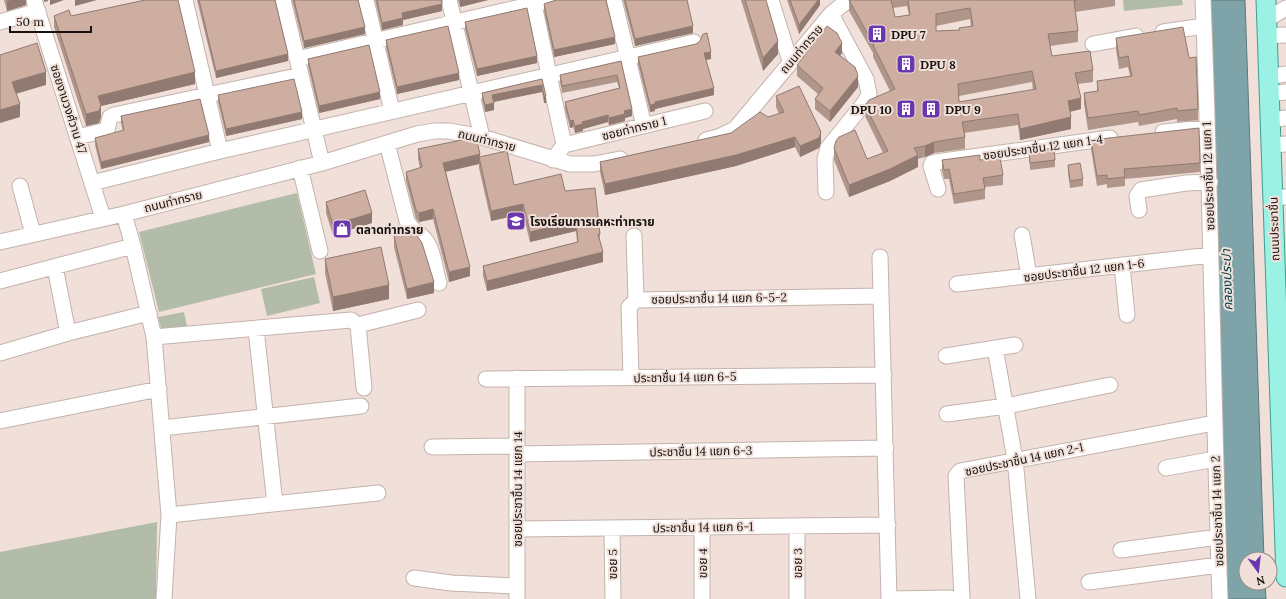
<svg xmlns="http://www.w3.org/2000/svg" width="1286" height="599" viewBox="0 0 1286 599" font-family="Lora,'Noto Sans Thai',serif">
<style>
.green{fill:#b3bca8}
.water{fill:#7ea3a8;stroke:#5f787a}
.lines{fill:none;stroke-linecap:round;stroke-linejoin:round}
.minor-casing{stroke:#c3b3ac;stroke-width:17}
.major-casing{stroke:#419c8e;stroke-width:21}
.minor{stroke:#fff;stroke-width:15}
.major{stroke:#9af1e4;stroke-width:19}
.wall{fill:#b0968a;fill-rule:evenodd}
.shaded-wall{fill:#907a71}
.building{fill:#cdaea1;stroke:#907a71;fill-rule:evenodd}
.labels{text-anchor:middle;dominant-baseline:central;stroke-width:4;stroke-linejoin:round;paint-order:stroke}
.poi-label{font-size:12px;font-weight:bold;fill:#17120f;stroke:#f0e0d9;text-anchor:start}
.street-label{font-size:12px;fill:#17120f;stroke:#f0e0d9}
.water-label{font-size:13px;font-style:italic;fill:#064249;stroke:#f0e0d9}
</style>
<rect width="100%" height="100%" fill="#f0e0d9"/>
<path class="green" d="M1123,0H1182L1183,5L1124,11Z
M297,193L316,274L159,312L139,232Z
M314,277L320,303L267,316L261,289Z
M184,312L187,326L162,331L158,317Z
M157,522L156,599H0V552Z"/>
<path class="water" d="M1205,0H1245L1264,559H1246V583H1265L1266,599H1226Z"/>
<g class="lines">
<defs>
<path id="minor" d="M34,0L103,218
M185,0L220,151
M283,0L322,163
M366,0L392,111
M449,0L482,137
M533,0L564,145L553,160
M614,0L644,126
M771,0L790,61
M1203,0C1211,200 1213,399 1220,599
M1266,20L1286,8
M0,22L38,11
M1163,32L1204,26
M1267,36L1286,35
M1093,44L1136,36
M297,59L551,0
M1268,77L1286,74
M1269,94L1286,92
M1270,120L1286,118
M1163,132L1206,128
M77,137L107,130L110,117L114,115L301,75
M706,140L718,137L735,129L831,14L842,5L850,0
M387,143L407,221C412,231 421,233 426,241C434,252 435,270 439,283
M564,145L705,111
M1271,145L1286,144
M300,168L320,251
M92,183L220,151L694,42
M20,186L33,234
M938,189L931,166L932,163L936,162L1110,138
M826,192L825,159L828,148L865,102L869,94L866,79L831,14
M1273,198L1286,197
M1139,210L1137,196L1141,190L1186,183L1210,182
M124,214L133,246L154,337L169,515L164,599
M1022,235L1029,276
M634,236L636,300
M0,242L124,214L322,163L417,134L434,131H449L482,137L570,164H594L620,159
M880,257L889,599
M1122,265L1127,315
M55,267L68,333
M0,281L133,246
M957,284L1211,255
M358,325L418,310
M256,329L275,504
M154,337L351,320L358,325L364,388
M995,348L1015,459L1028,599
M0,353L68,333L149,313
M946,356L1015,345
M631,377L629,307L636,300L881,296
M517,378V599
M486,379L884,375
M947,414L1006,406L1110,385
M0,421L159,389
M162,428L361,406
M432,447L517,446
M517,454L886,448
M1166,468L1215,459
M169,515L378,493
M797,526V599
M702,527V599
M612,528L613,599
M517,529L888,525
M1121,550L1218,537
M414,578L451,583L517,586
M1089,582L1219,565
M889,599L950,598
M962,599L956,476L960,471L1214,423"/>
<path id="major" d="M1266,0L1286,577"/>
</defs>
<use href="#minor" class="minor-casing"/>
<use href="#major" class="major-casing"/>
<use href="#minor" class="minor"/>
<use href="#major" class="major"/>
</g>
<path class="wall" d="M4,0H26V5L7,11Z
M197,0H275L288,61L216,78Z
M292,0H358L365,34L304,48Z
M375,0H442V11L403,20V25L382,30Z
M458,0H488L460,7Z
M623,0H687L693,33L635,46Z
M741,0H766L778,54L763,71Z
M787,0H820V5L799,34Z
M849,0H1115V6L1075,12L1078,31V42L1050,46L1052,56L1093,70V82L1078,84L1081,109L1070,112L1071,129L1020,140L1018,125L964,133L965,137V149L934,153L925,157L918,159V167L890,181L849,197L834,160V148L867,159L883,153L865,116V105L890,91L873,57V53L849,11ZM907,6L909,15L895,17L893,8ZM970,19L971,26L959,30L936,31V26ZM1032,82L1033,90L959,102V96Z
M544,4L615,44L554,57L544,11Z
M54,16H71L195,84L101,106V117L99,123L86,126L54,27Z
M465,22L537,63L477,76L465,29Z
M1116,38L1198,109V120L1177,122V119L1139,126L1138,122L1088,130L1084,104V93L1097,91V81L1130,76L1128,67L1119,69L1116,49Z
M386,40L459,80L397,94L386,47Z
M842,53L840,56L858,87L830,122L815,109V99L818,94L797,76V65Z
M638,57L711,59L706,60L714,95L655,109V111L650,112L638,64Z
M308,59L380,99L319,113L308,66Z
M621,61L632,116L625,118V121L609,125L608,122L583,129V131L575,133L573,127L570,128L565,109V102L619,88L617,82L562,93L560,82V75Z
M542,79L546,103H544L542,92L494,102V110L485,112L482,100V93Z
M218,95L302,119L226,136L218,102Z
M776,96L821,142L819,148L800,157L795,147L736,166L605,195L600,172V162L731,133L768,117L779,114L776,107Z
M121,116L209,142L101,169L95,145V138L123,131L121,123Z
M1091,140L1200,163V172L1125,179V186L1107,188V184L1097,186L1091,149Z
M418,149L480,157L514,185L565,191L600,234V241L603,262L487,291L483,276V266L577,242L576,231L530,242L523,214L491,221L479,168V164L446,172L470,276L449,282L433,219L419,222L416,219L406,181V172L420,168L418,159Z
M1029,151L1055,160V167L1030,170Z
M942,160H980L1003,175V185L985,187V199L954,204L949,179H944L942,170Z
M1068,165L1083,179V186L1070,188L1068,172Z
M326,202L372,223L333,235L326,213Z
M394,236L434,293L407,299L394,247Z
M325,259L389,299L333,311L325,273Z"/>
<path class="shaded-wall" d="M11,0H26V5L7,11V1Z
M44,0H48V1L44,2Z
M50,0H64L50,5Z
M75,0H97L75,6Z
M460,0H488L460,7Z
M818,0H820V5L799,34V25Z
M442,4V11L403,20V25L382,30V23L402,13Z
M693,26V33L635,46V39Z
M365,27V34L304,48V41Z
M615,37V44L554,57V50Z
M778,41V54L763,71V58Z
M842,43V53L835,62V52Z
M711,52V59L704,60V53Z
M288,54V61L216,78V71Z
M537,56V63L477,76V69Z
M46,72V85L12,95V82Z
M195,72V84L101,106V117L99,123L86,126V114L98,96Z
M459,73V80L397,94V87Z
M858,76V87L830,122V111Z
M542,85V92L492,102V95Z
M714,88V95L655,109V111L650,112V105L655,102Z
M380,92V99L319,113V106Z
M544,96H546V103H544Z
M1081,98V109L1068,112V101Z
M494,103V110L485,112V105Z
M20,104V117L0,123V110Z
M632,109V116L625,118V121L609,125V118L624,111Z
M302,112V119L226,136V129Z
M608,115V122L583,129V131L575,133V126L582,122Z
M1071,117V129L1020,140V129Z
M573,120V127L570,128V121Z
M821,132V142L819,148L800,157V146Z
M209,135V142L101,169V162Z
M795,137V147L736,166L605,195V184Z
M934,142V153L925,157V146Z
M480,154V162L479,157V164L443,172V163Z
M918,155V167L890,181L849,197V185Z
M523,204V214L491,221V211Z
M433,209V219L419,222V213Z
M372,213V223L333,235V225Z
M576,221V231L530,242V232Z
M603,252V262L487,291V281Z
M470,267V276L449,282V272Z
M434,282V293L407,299V289Z
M389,285V299L333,311V297Z"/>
<path class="building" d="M145,0H178L195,72L98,96L101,105L99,111L86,114L54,16L69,10L71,16Z
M199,0H275L288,54L216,71Z
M294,0H358L365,27L304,41Z
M377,0H442V4L402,13L403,18L382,23Z
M556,0H606L615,37L554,50L544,4Z
M625,0H687L693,26L635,39Z
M745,0H766L778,41L763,58Z
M790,0H818L799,25Z
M849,0H891L895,17L910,15L908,0H1077L1074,1L1078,31L1048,34L1052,56L1090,51L1093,70L1075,73L1081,98L1068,101L1071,117L1020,129L1018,114L962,122L965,137L934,142L925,146L914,148L918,155L890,169L849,185L834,148L836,141L839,137L855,130L867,159L888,151L865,105L869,100L895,89L873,45H874ZM970,8L973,26L959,28L960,30L936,31V14ZM1032,71L1036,89L959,102L958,84Z
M527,8L537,56L477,69L465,22Z
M448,26L459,73L397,87L386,40Z
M827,26L837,33L842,43L835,52L855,67L858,76L830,111L815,99L823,88L797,65Z
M1183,27L1189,58L1196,57L1198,109L1177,111V108L1139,115L1138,111L1088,118L1084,93L1098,91L1097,81L1132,76L1128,56L1119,58L1116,38Z
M707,33L711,52L704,53L714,88L655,102V104L650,105L638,57L696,44L700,41L703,34Z
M37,43L46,72L12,82L20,104L0,110V55Z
M369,45L380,92L319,106L308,59Z
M621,61L632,109L624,111L625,114L609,118L608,115L582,122L583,124L575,126L573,120L570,121L565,102L620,88L617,75L562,86L560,75Z
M294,79L302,112L226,129L218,95Z
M542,79L546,96H544L542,85L492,95L494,103L485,105L482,93Z
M799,86L821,132L819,138L800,146L795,137L736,155L605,184L600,162L731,133L760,112L768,117L784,112L776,96Z
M200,99L209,135L101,162L95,138L124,130L121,116Z
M1199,128L1200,163L1124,169L1125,177L1107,179V175L1097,176L1091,140Z
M476,137L480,154L443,163L470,267L449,272L433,209L419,213L416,210L406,172L422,167L418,149Z
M1054,148L1055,160L1030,163L1029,151Z
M507,151L514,185L561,174L565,191L595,188L600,234H598L603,252L487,281L483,266L578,242L576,221L530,232L523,204L491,211L479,157Z
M980,155V160L1000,158L1003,175L983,178L985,189L954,194L949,169L944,170L942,160Z
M1080,163L1083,179L1070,181L1068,165Z
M365,190L372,213L333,225L326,202Z
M414,231L422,243L434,282L407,289L394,236Z
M381,247L389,285L333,297L325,259Z"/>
<defs>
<symbol id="building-square" viewBox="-11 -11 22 22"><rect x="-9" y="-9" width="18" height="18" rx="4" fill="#6b37ae" stroke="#f0e0d9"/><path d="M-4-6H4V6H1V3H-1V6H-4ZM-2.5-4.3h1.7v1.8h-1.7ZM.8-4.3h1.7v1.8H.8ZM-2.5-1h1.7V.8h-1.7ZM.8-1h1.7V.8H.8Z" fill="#fff"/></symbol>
<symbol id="school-square" viewBox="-11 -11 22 22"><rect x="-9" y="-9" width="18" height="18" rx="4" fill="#6b37ae" stroke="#f0e0d9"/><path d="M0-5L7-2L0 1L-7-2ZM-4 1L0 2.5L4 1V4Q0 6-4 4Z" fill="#fff"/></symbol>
<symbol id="shop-square" viewBox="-11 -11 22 22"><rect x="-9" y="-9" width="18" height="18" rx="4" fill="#6b37ae" stroke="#f0e0d9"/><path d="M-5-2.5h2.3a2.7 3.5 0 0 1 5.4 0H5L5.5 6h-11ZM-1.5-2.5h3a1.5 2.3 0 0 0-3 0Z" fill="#fff"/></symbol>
</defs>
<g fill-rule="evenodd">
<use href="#building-square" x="866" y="23" width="22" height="22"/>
<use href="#building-square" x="895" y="53" width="22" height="22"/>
<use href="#building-square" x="895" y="98" width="22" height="22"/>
<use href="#building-square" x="920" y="98" width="22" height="22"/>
<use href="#school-square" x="505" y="210" width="22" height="22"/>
<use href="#shop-square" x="331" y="218" width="22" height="22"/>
</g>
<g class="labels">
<g class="poi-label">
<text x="891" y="34">DPU 7</text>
<text x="920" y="64">DPU 8</text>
<text x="892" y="109" text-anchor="end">DPU 10</text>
<text x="945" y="109">DPU 9</text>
<text x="530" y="221">โรงเรียนการเคหะท่าทราย</text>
<text x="356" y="229">ตลาดท่าทราย</text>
</g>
<g class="street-label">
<text transform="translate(801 49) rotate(-50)">ถนนท่าทราย</text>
<text transform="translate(69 109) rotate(72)">ซอยงามวงศ์วาน 47</text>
<text transform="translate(634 128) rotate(-14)">ซอยท่าทราย 1</text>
<text transform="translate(487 140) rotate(14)">ถนนท่าทราย</text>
<text transform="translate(1043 147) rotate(-8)">ซอยประชาชื่น 12 แยก 1-4</text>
<text transform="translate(1208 176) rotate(-92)">ซอยประชาชื่น 12 แยก 1</text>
<text transform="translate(173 201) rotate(-14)">ถนนท่าทราย</text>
<text transform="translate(1274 229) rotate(-92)">ถนนประชาชื่น</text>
<text transform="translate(1084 270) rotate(-7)">ซอยประชาชื่น 12 แยก 1-6</text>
<text transform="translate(719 298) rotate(-1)">ซอยประชาชื่น 14 แยก 6-5-2</text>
<text transform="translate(685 377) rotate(-1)">ประชาชื่น 14 แยก 6-5</text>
<text transform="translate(701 451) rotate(-1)">ประชาชื่น 14 แยก 6-3</text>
<text transform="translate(1024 459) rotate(-12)">ซอยประชาชื่น 14 แยก 2-1</text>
<text transform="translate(517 489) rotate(-90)">ซอยประชาชื่น 14 แยก 14</text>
<text transform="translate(1217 511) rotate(-92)">ซอยประชาชื่น 14 แยก 2</text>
<text transform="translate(703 527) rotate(-1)">ประชาชื่น 14 แยก 6-1</text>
<text transform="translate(702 563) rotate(-90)">ขอย 4</text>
<text transform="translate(797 563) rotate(-90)">ขอย 3</text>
<text transform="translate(612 564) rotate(-90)">ฃอย 5</text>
</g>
<g class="water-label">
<text transform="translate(1227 280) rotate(-92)">คลองประปา</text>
</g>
</g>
<g transform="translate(1258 571) rotate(165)"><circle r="19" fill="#f0e0d9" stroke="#998e88"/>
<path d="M0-3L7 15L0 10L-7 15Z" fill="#6b37ae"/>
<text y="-6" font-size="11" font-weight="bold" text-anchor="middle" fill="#17120f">N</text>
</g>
<path d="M10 26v6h81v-6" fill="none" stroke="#17120f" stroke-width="2"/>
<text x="16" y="26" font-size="12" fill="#17120f" stroke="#f0e0d9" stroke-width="3" paint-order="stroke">50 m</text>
</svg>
